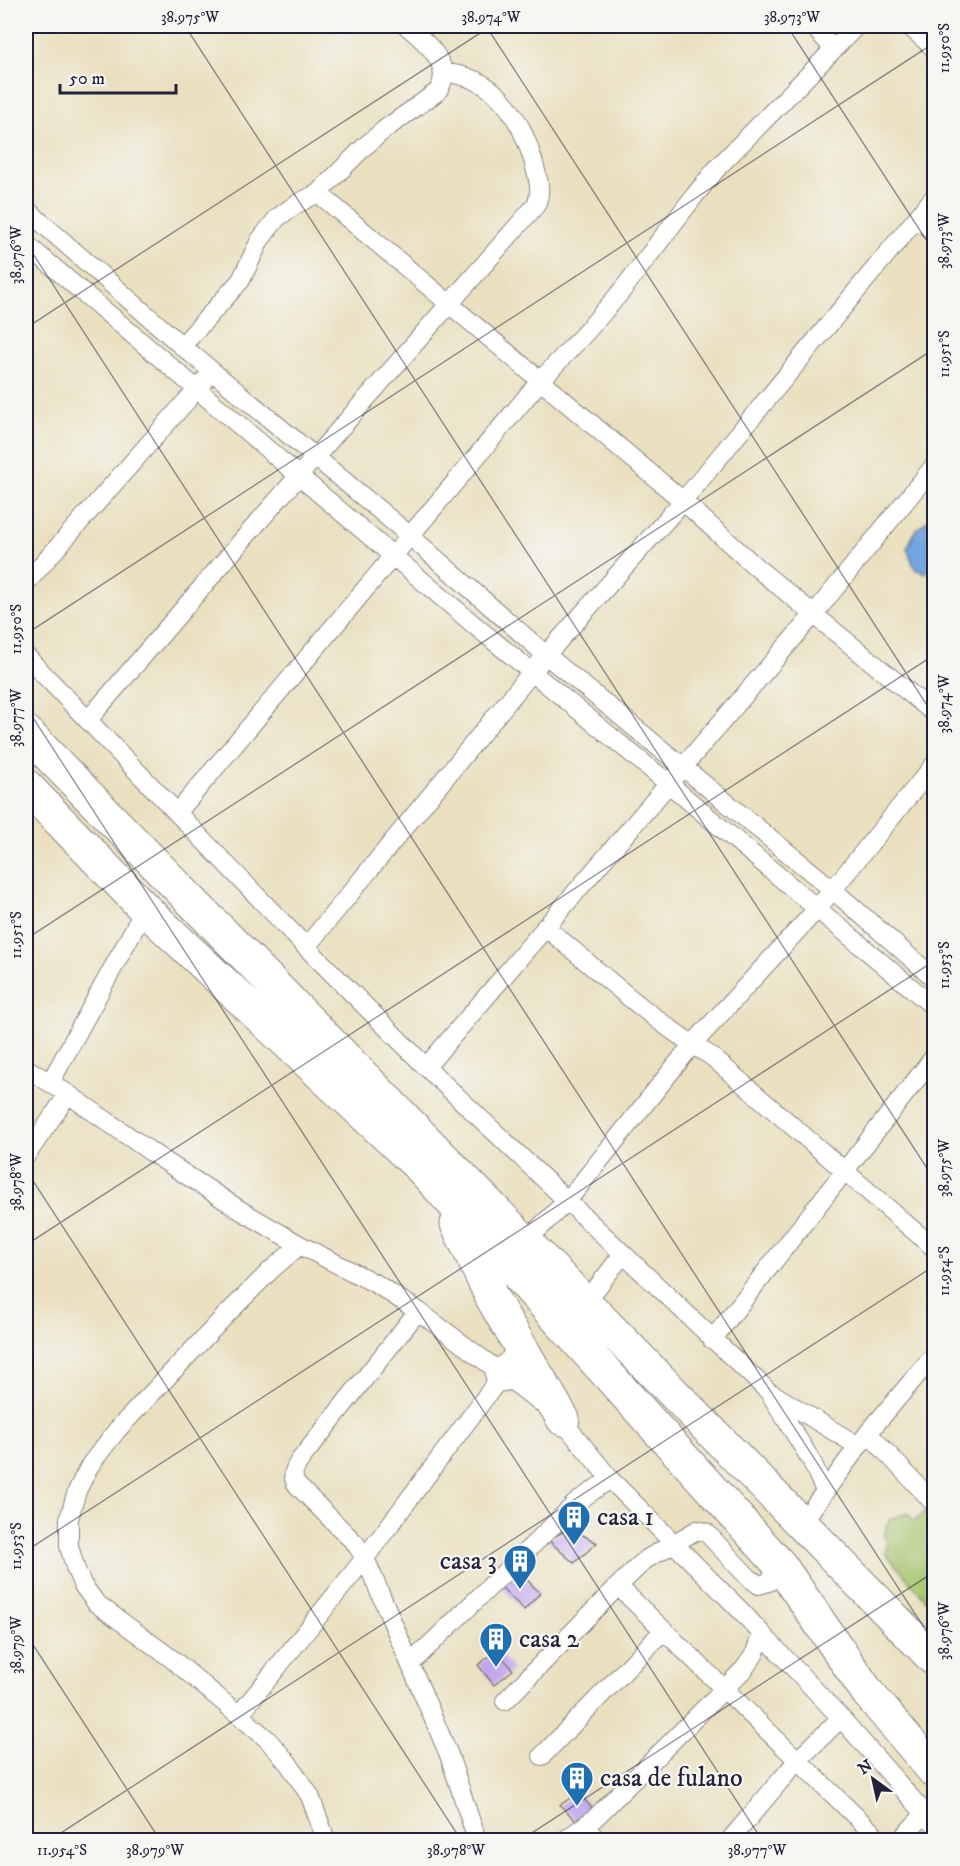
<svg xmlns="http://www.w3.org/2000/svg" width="960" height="1866" viewBox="0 0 960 1866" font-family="'IM FELL DW Pica',serif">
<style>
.green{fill:#a4c46c;stroke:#637354;stroke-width:1.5}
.water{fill:#73a5de;stroke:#4a648c;stroke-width:1.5}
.building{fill:#c1a6ed}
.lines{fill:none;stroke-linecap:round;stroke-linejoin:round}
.street-casing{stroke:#86817d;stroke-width:20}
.highway-casing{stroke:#86817d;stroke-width:35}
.street{stroke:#fff;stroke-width:18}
.highway{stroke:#fff;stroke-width:33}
.ticks{fill:none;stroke:#22223b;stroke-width:1.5;stroke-opacity:0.45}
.labels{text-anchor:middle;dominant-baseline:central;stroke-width:4.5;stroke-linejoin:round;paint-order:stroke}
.poi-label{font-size:26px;fill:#22223b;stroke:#f6f6f2;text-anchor:start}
.neatline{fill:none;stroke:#22223b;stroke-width:2}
.ticks-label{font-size:15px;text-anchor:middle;fill:#22223b}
</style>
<rect width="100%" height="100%" fill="#f6f6f2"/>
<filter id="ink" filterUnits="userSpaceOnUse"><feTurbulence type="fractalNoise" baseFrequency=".0167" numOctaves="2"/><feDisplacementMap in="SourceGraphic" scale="12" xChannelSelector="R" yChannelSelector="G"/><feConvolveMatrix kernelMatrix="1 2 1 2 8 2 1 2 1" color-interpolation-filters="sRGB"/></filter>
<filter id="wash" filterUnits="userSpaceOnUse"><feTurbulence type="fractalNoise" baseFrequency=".008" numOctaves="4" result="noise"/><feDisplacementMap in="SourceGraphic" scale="24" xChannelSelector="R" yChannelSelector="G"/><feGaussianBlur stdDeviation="1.35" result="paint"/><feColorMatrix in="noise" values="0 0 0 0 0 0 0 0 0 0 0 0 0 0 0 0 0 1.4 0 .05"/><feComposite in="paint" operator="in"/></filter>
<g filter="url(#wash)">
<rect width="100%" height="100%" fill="#eae0bf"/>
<path class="green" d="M926,1511L934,1521V1609L885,1553L888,1543L884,1537L889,1520L907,1513L914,1521Z"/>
<path class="water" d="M930,518L934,519V569L924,573L915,569L907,548L916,530Z"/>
<g id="blocks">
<path class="building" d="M570,1528L597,1543L574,1563L548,1540Z
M517,1570L540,1593L524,1610L500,1586Z
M497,1650L513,1670L494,1685L478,1665Z
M578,1793L593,1809L577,1822L560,1805Z"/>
</g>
</g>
<g filter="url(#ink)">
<use href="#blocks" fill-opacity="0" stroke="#86817d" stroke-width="1.5"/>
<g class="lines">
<defs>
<path id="street" d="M909,26L934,48
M834,49L856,26
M318,193L683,501L757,568L934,713
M26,209L182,346L409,535L546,655L832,889L934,978
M918,217L934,233
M26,244L479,629L669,784L934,1007
M182,346L241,280L260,240L277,218L295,205L318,193L364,147L385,129L437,92C456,67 425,41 407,26
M26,583L205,380
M26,656L306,947L426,1067L769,1392L811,1460L825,1491
M88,720L246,536L536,205C543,189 537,176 533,160C519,114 495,76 444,73
M178,812L540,381L586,332L620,293L695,195L719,166L834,49L813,26
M545,927C599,971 651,1020 711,1056L934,1248
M306,947L546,655L683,501L934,197
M426,1067L814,614L934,466
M26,1068L68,1094L151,1152L240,1210L300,1245L378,1285L418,1311L563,1419L570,1430L610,1479L742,1612L762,1634L754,1655L744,1669L595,1818L565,1840
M50,1083L145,909
M26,1156L68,1094
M526,1241L568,1200L692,1045L817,909L934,765
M300,1245L271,1270L226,1315L117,1430L90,1465L77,1491L69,1518V1546L75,1567L82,1584L96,1603L172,1659L239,1715L267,1739L288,1763L310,1796L326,1840
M585,1303L623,1254
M418,1311L300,1460C294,1469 290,1477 298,1486L355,1543L365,1558L449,1755L477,1840
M712,1340L934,1057
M773,1394L858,1446
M868,1433L934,1503
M801,1524L868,1433L934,1355
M618,1586L880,1840
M762,1634L841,1718L934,1824
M410,1664L578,1501L610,1479
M505,1701L618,1586L645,1560L697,1530L706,1532L749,1578L759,1585L769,1582L780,1565
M239,1715L365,1558L502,1375
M542,1756L664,1630
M584,1827L598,1840
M730,1840L797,1761L841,1718
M900,1840L925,1814"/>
<path id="highway" d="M26,732L934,1659
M26,786L145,909L423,1170L780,1565L868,1693L934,1771
M457,1224L492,1298L563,1419
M502,1375C513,1367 519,1362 522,1349"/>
</defs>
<use href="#street" class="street-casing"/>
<use href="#highway" class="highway-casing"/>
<use href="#street" class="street"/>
<use href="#highway" class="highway"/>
</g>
</g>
<path class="ticks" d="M185,26L934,1179M486,26L934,716M787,26L934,252M26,243L934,1643M26,328L491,26M26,634L934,43M26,707L762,1840M26,939L934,349M26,1170L461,1840M26,1245L934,655M26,1551L934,961M26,1634L160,1840M50,1840L934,1266M521,1840L934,1572"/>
<defs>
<symbol id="building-pin" viewBox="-11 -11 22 30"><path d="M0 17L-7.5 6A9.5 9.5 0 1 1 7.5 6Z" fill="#1f6fb2" stroke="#f6f6f2"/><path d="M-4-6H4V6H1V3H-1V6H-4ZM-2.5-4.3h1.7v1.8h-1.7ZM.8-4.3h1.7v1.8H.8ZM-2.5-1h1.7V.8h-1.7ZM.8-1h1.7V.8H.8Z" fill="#fff"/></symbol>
</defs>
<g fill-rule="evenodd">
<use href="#building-pin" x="555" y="1498" width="38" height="52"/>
<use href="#building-pin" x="501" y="1542" width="38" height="52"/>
<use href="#building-pin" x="477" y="1620" width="38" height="52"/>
<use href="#building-pin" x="558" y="1759" width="38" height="52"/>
</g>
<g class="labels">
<g class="poi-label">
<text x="597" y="1517">casa 1</text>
<text x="497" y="1561" text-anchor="end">casa 3</text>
<text x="519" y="1639">casa 2</text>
<text x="600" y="1778">casa de fulano</text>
</g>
</g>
<rect width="960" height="1866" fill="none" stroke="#f6f6f2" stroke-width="66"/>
<g transform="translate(873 1779) rotate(327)" stroke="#f6f6f2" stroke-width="4.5" paint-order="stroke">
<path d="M0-4.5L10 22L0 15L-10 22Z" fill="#22223b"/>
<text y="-9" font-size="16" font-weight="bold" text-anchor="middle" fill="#22223b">N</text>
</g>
<path d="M60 84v9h116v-9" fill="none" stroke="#22223b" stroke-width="3"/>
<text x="69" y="84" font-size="18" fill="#22223b" stroke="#f6f6f2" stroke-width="4.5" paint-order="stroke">50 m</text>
<rect x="33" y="33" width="894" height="1800" class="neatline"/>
<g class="ticks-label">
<text x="190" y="22">38.975°W</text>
<text x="491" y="22">38.974°W</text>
<text x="792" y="22">38.973°W</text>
<text transform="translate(944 48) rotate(-90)" y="5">11.950°S</text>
<text transform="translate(944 241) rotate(-90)" y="5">38.973°W</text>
<text transform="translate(16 255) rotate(-90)" y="5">38.976°W</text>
<text transform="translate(944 354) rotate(-90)" y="5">11.951°S</text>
<text transform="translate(16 629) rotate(-90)" y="5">11.950°S</text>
<text transform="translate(944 704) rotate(-90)" y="5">38.974°W</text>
<text transform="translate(16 718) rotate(-90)" y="5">38.977°W</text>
<text transform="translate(16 935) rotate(-90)" y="5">11.951°S</text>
<text transform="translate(944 965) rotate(-90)" y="5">11.953°S</text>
<text transform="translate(944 1168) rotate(-90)" y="5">38.975°W</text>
<text transform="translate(16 1182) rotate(-90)" y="5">38.978°W</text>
<text transform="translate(944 1271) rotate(-90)" y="5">11.954°S</text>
<text transform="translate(16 1546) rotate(-90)" y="5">11.953°S</text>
<text transform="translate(944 1631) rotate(-90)" y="5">38.976°W</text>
<text transform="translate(16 1645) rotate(-90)" y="5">38.979°W</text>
<text x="62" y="1855">11.954°S</text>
<text x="155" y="1855">38.979°W</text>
<text x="456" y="1855">38.978°W</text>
<text x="757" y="1855">38.977°W</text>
</g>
</svg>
